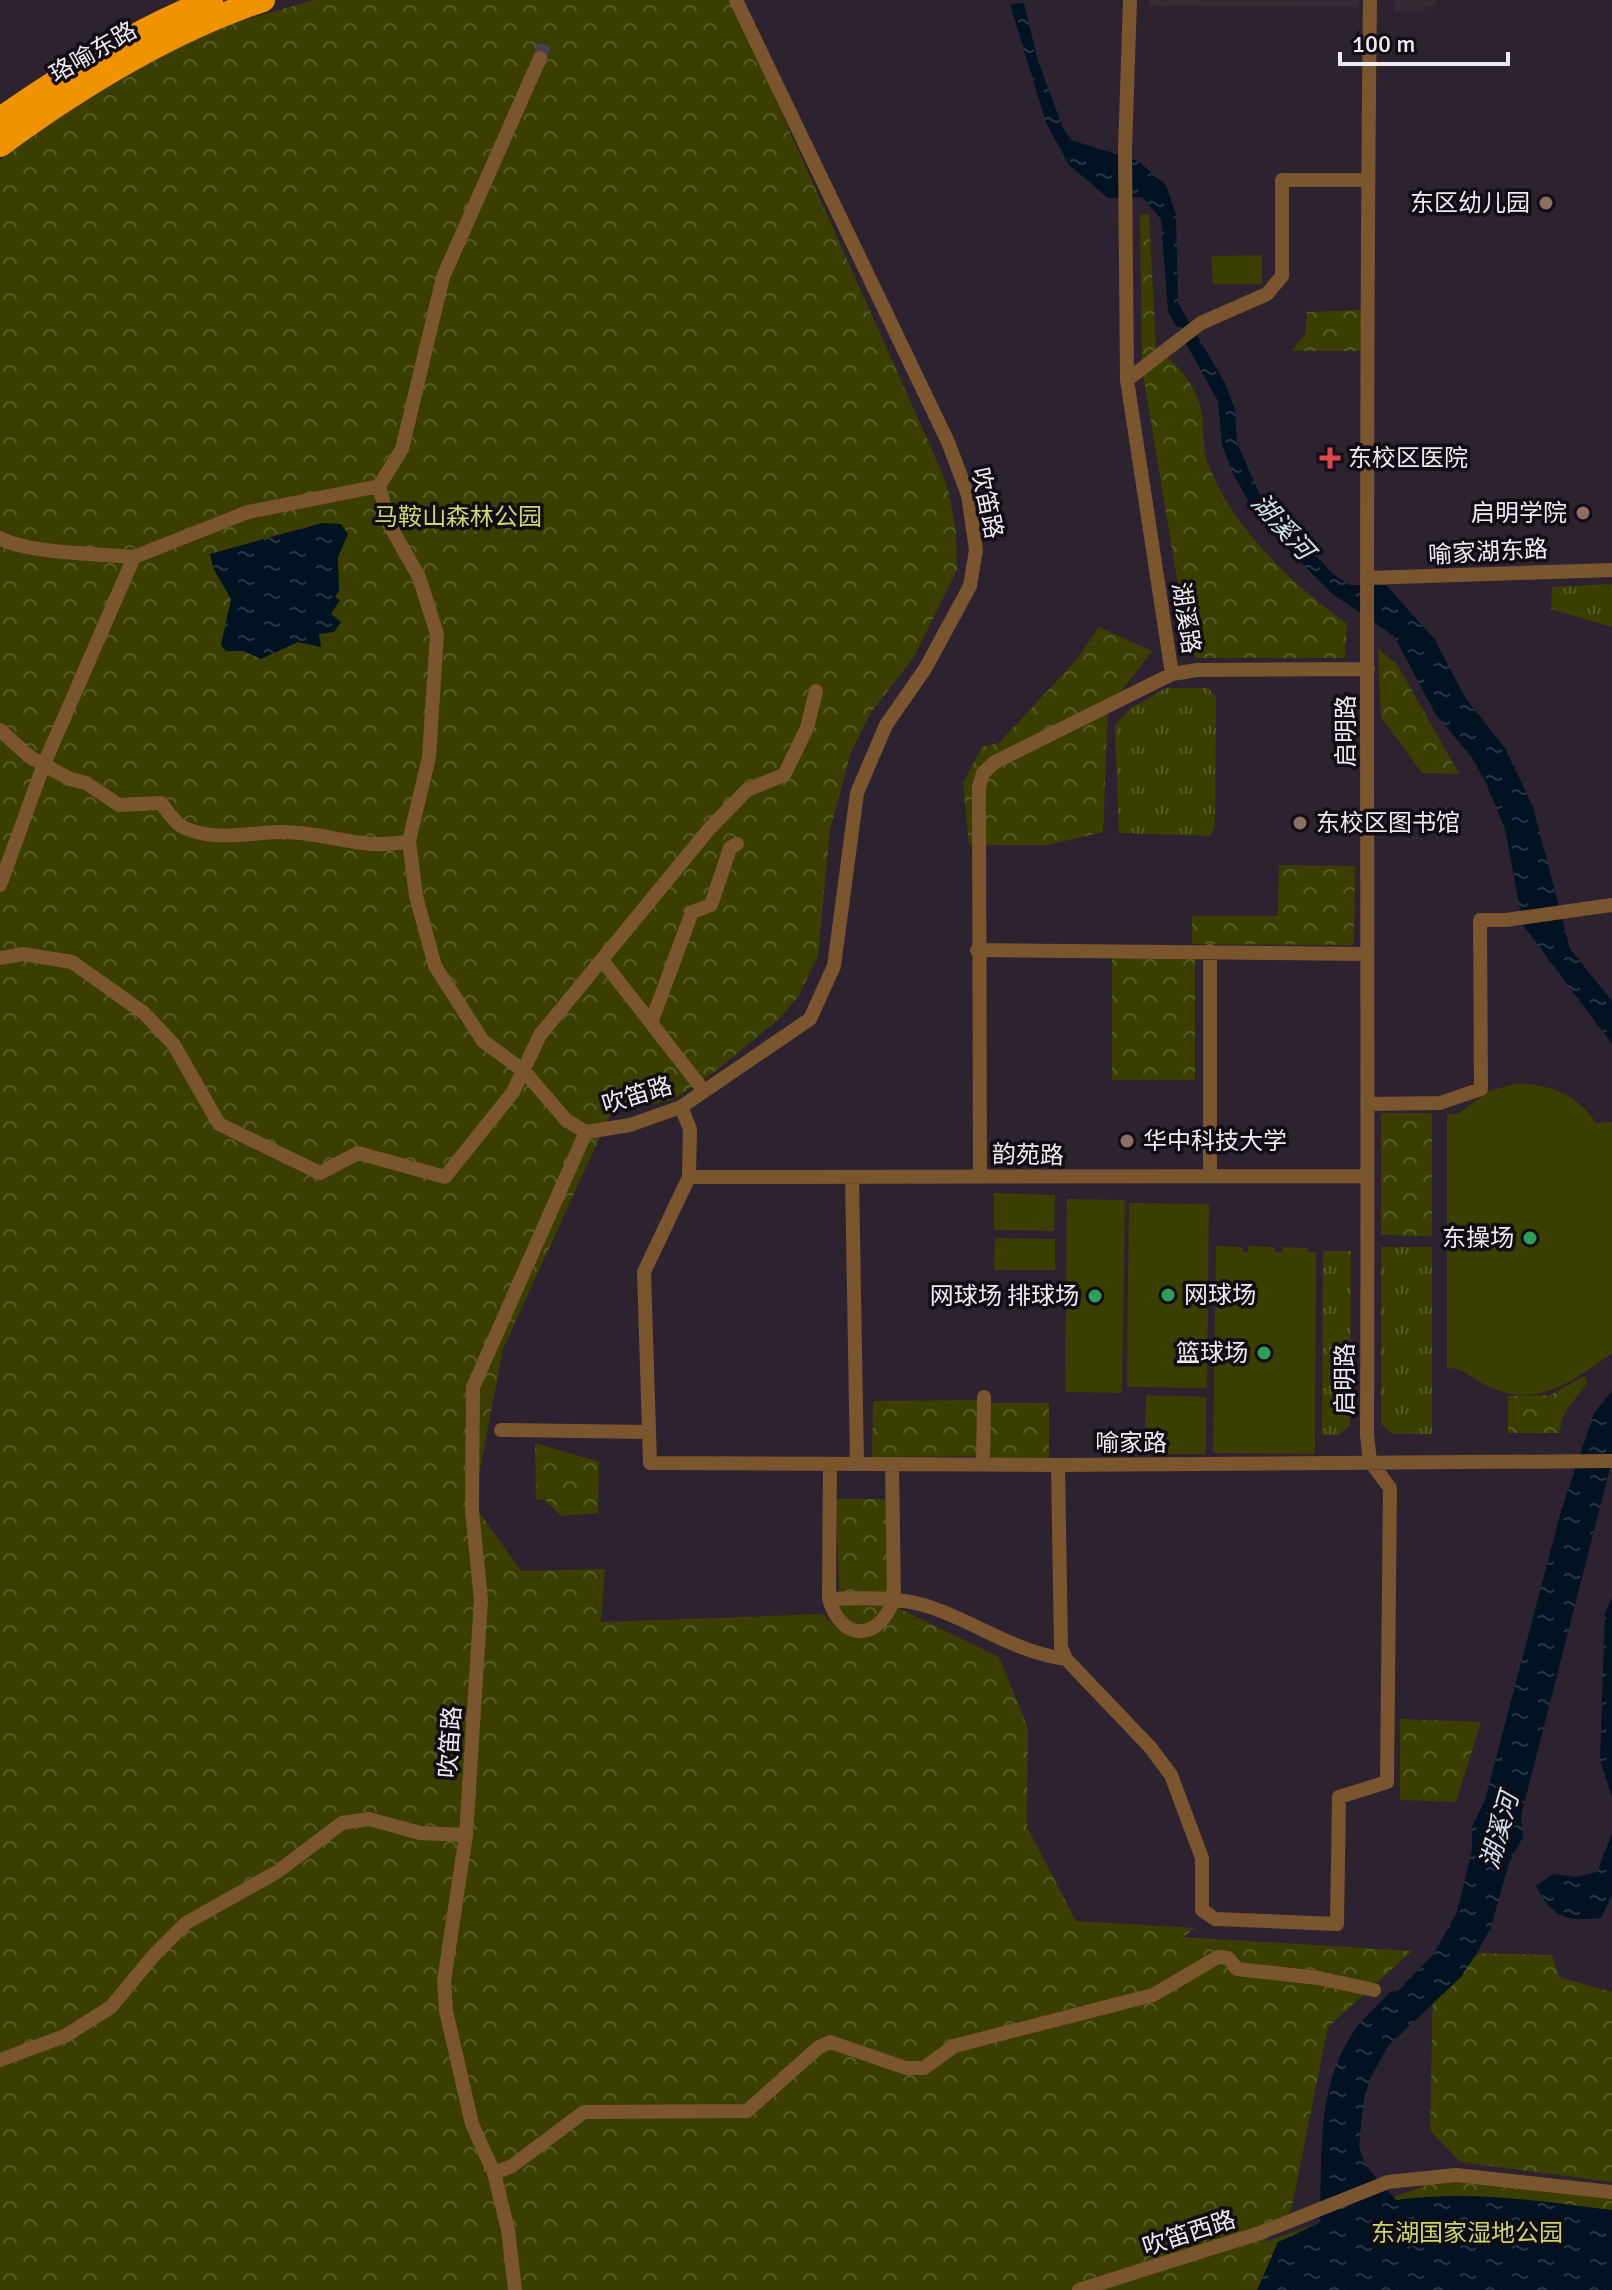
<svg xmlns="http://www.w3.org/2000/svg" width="1612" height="2290" viewBox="0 0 1612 2290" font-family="Signika,'Noto Sans SC',sans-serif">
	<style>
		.commercial { fill: #382833 }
		.grass { fill: url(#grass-tufts) }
		.forest { fill: url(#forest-crowns) }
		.pitch { fill: #3a3f00 }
		.water { fill: url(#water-ripples) }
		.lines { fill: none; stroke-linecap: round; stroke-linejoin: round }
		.street-tunnel { stroke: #49404d; stroke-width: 14; stroke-dasharray: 14 7; stroke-linecap: butt }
		.street { stroke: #7a552e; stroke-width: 14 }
		.highway { stroke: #ef9300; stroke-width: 24 }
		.education-dot { fill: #8d6e63; stroke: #120d14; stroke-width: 3 }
		.health-dot { fill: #e0444e; stroke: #120d14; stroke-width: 3 }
		.leisure-dot { fill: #2e9e5b; stroke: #120d14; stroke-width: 3 }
		.labels { text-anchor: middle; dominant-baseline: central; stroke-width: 7; stroke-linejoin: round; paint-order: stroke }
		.street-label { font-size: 24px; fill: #f0eaf3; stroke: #120d14 }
		.poi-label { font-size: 24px; fill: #f0eaf3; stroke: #120d14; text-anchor: end }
		.park-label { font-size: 24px; fill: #cbd86c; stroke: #120d14 }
		.water-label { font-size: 26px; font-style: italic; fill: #cfe0ee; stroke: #120d14 }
	</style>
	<defs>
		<pattern id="grass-tufts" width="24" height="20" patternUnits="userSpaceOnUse" patternTransform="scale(2)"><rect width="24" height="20" fill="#3a3f00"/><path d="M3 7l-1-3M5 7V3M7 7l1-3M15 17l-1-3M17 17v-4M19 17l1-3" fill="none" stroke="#575b26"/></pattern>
		<pattern id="forest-crowns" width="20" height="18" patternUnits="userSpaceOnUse" patternTransform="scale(2)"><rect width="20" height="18" fill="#3a3f00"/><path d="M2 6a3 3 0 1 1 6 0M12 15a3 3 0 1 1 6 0" fill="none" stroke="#575b26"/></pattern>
		<pattern id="water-ripples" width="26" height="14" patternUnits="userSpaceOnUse" patternTransform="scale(2)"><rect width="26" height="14" fill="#011322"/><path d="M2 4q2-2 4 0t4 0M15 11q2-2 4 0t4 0" fill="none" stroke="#263643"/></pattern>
	</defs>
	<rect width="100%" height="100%" fill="#2c2230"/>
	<path class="commercial" d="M1149,0H1359V7L1149,6Z
		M1394,0H1436L1435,6H1426L1425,12H1394Z"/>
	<path class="grass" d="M1612,584V627L1551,609L1552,587Z
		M1166,688H1208L1216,698L1215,827L1210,836L1119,833L1115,725L1131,708Z
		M1381,1247H1432V1434H1393L1381,1424Z
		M1323,1251H1351L1350,1425L1339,1435H1322Z"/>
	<path class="forest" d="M314,0H731L938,463L948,489L956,533L957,570L914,657L872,711L851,752L830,830L818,956L798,997L778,1020L717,1070L672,1100L611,1113L503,1349L473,1506L480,1520L479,1512L521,1571L605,1569L601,1622L823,1614C836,1631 862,1647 883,1629C889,1625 894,1614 898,1608L999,1657L1028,1728L1027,1827L1076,1921L1195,1928L1183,1937L1412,1951L1328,2027L1291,2211L1272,2227L1265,2242L1456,2175L1612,2192V2290H0V160L68,109L201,32Z
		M1149,214L1156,348C1183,370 1200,388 1203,424C1204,436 1203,450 1207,461C1231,527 1291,583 1347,624L1345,658H1197L1189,652L1142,368L1140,215Z
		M1364,310V351H1292L1305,334L1307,312Z
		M1099,627L1152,651L1108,709L1103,832L1048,845H969L963,783L982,747L999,743L1076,660Z
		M1378,649L1397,664L1459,774L1422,773L1381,717Z
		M1279,865L1355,866L1354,945L1192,944V916H1278Z
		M1112,957H1195V1080H1112Z
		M1381,1113H1432V1236L1381,1235Z
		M1584,1376L1588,1382L1564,1413L1559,1433H1508V1396L1550,1395Z
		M978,1400L977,1456L872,1457L873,1401Z
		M987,1403H1049V1458H987Z
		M535,1443L599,1462L598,1513L561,1516L544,1499L536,1500Z
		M836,1499H887C887,1524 893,1582 887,1602C882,1619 869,1625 853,1626L840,1617Z
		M1400,1719L1481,1722L1456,1802L1400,1800Z
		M1480,1953L1552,1955L1559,1977L1612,1992V2182L1460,2162L1430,2130L1433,1987Z"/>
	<path class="pitch" d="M1262,255V284H1213L1211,256Z
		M1514,1084C1547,1083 1578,1094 1596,1123L1612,1122V1353C1575,1380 1539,1408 1492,1388C1474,1381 1466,1368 1447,1368V1114H1458L1489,1091Z
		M994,1193L1055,1195L1054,1231L994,1230Z
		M1067,1199L1125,1200L1122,1393L1065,1392Z
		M1129,1203L1209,1204L1207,1388L1127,1387Z
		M995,1238L1055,1239V1270H994Z
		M1216,1246L1242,1247V1252H1248V1246L1274,1247L1275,1252H1282V1247L1308,1248V1252H1316L1315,1454L1213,1453Z
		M1146,1395L1206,1397V1454H1145Z"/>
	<path class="water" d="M1024,3L1038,61L1063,128L1071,140L1138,161L1166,185L1176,214L1178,303L1225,383L1235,410L1237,443L1260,495L1333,574L1350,585H1386L1435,640L1466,699L1505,748L1533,807L1570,949L1612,1001V1044L1523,925L1505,829L1486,783L1471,756L1436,715L1394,636L1331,593L1259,519L1233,474L1222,445L1218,401L1168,311L1161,219L1142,197L1108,198L1069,165L1046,123L1010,4Z
		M322,523L341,524L348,534L338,557L339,591L335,597L340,600L331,614L341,622L334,632L319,634L321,647L298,642L261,659L243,651H226L221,645L231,599L213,568L210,554Z
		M1612,1391V1460L1521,1816L1523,1837L1509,1863L1491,1927L1477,1953L1461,1977L1388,2046L1371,2077L1364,2098L1359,2146L1365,2165L1396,2200C1469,2190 1539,2201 1612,2210V2290H1257L1278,2242L1319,2223C1324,2155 1314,2094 1352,2034C1361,2019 1378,2006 1390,1992L1398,1991L1433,1955L1457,1912L1472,1850V1827L1485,1800L1561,1511L1594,1413Z
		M1612,1598V1797L1600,1760L1605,1613Z
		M1612,1833V1895L1601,1918C1567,1921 1553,1919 1536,1886L1553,1874L1576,1877L1597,1872Z"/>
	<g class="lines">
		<path class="street-tunnel" d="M540,58L545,41"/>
		<path class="street" d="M1130,0L1125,151L1127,380L1172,674
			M540,58L443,277L402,449L379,486L389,524L419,577L437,634L429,757L409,841L416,896L435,966L483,1041L525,1072L566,1120L586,1132
			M1127,380L1201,323L1267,294L1282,276V180H1368
			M0,538C26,553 101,554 134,557
			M1367,578L1612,570
			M0,730L30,757L70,779L86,783L119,805L161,803C168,812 176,825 187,829C218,841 248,833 280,832C326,831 362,852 409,841
			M0,885L44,764L134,557L248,512L379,486
			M977,950L1367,954
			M1210,951V1176
			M0,958L23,954L72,962L144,1013L174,1045L219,1124L320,1173L358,1153L445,1177L513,1092L540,1035L710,828L747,790L784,775L807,728L816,691
			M602,960L704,1091
			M651,1023L692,912L711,905L730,848L737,844
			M1367,1104L1440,1103L1481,1089L1480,920H1506L1612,905
			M681,1107L690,1129L689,1177L644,1272L650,1463L1058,1465L1612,1461
			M689,1177L1366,1176
			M852,1177L857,1464
			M980,1177L979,787L983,773L995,762L1172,674L1197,670L1368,669
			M501,1430L648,1432
			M830,1464L829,1599C842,1644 881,1640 894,1598L892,1464
			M983,1464L984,1397
			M1058,1465L1061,1647L1066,1659L1150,1747L1171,1775L1202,1858V1910L1215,1919L1337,1924L1339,1797L1387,1782L1390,1488L1370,1461L1367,1435C1369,956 1364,478 1370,0
			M829,1599C865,1598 898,1596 933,1608C978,1624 1018,1653 1066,1659
			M0,2060L65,2036L111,2007L154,1955L186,1923L277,1872L342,1823L369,1819L420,1833L466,1835
			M494,2173L512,2166L584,2112L747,2111L819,2047L830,2042L906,2068H924L954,2046L1153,1995L1218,1957L1228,1958L1237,1969L1318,1978L1374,1990
			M515,2290L508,2230L494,2173L472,2124L446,2011L444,1981L466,1835L481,1600L472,1510L473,1387L586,1132L630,1125L681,1107L810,1019L834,966L857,793L886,725L925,669L970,586L976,550L968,495L948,442L736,0
			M1079,2290L1260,2233L1388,2182L1456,2175L1612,2192"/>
		<path class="highway" d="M0,119C66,73 136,30 211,0
			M0,145C79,87 170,31 263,0"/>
	</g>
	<g class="education-dot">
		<circle cx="1546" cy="203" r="8"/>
		<circle cx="1583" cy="513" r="8"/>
		<circle cx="1300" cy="823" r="8"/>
		<circle cx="1127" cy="1141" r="8"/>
	</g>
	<path class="health-dot" d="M1326 446h8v8h8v8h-8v8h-8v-8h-8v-8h8z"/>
	<g class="leisure-dot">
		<circle cx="1530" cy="1238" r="8"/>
		<circle cx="1168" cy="1295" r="8"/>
		<circle cx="1095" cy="1296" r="8"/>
		<circle cx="1264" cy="1353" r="8"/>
	</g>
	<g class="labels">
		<g class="street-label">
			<text transform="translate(93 52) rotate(-30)">珞喻东路</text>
			<text transform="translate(987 503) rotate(78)">吹笛路</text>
			<text transform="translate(1488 552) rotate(-3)">喻家湖东路</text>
			<text transform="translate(1186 618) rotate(81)">湖溪路</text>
			<text transform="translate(1346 731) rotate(-90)">启明路</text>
			<text transform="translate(637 1095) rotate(-17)">吹笛路</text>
			<text transform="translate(1028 1155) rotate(1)">韵苑路</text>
			<text transform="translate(1345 1379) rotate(-90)">启明路</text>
			<text x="1131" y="1443">喻家路</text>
			<text transform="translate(450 1742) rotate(-86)">吹笛路</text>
			<text transform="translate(1189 2233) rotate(-18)">吹笛西路</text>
		</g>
		<g class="poi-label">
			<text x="1530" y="203">东区幼儿园</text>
			<text x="1348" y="458" text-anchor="start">东校区医院</text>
			<text x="1567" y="513">启明学院</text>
			<text x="1316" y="823" text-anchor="start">东校区图书馆</text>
			<text x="1143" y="1141" text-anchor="start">华中科技大学</text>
			<text x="1514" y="1238">东操场</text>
			<text x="1184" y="1295" text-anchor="start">网球场</text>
			<text x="1079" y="1296">网球场 排球场</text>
			<text x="1248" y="1353">篮球场</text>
		</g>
		<g class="park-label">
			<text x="458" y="517">马鞍山森林公园</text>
			<text x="1467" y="2233">东湖国家湿地公园</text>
		</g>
		<g class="water-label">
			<text transform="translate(1282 527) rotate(48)">湖溪河</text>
			<text transform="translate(1500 1831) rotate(-74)">湖溪河</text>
		</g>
	</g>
	<path d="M1340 52v12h168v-12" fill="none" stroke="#f0eaf3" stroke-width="4"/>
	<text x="1352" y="52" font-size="24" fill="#f0eaf3" stroke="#120d14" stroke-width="6" paint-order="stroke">100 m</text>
</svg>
